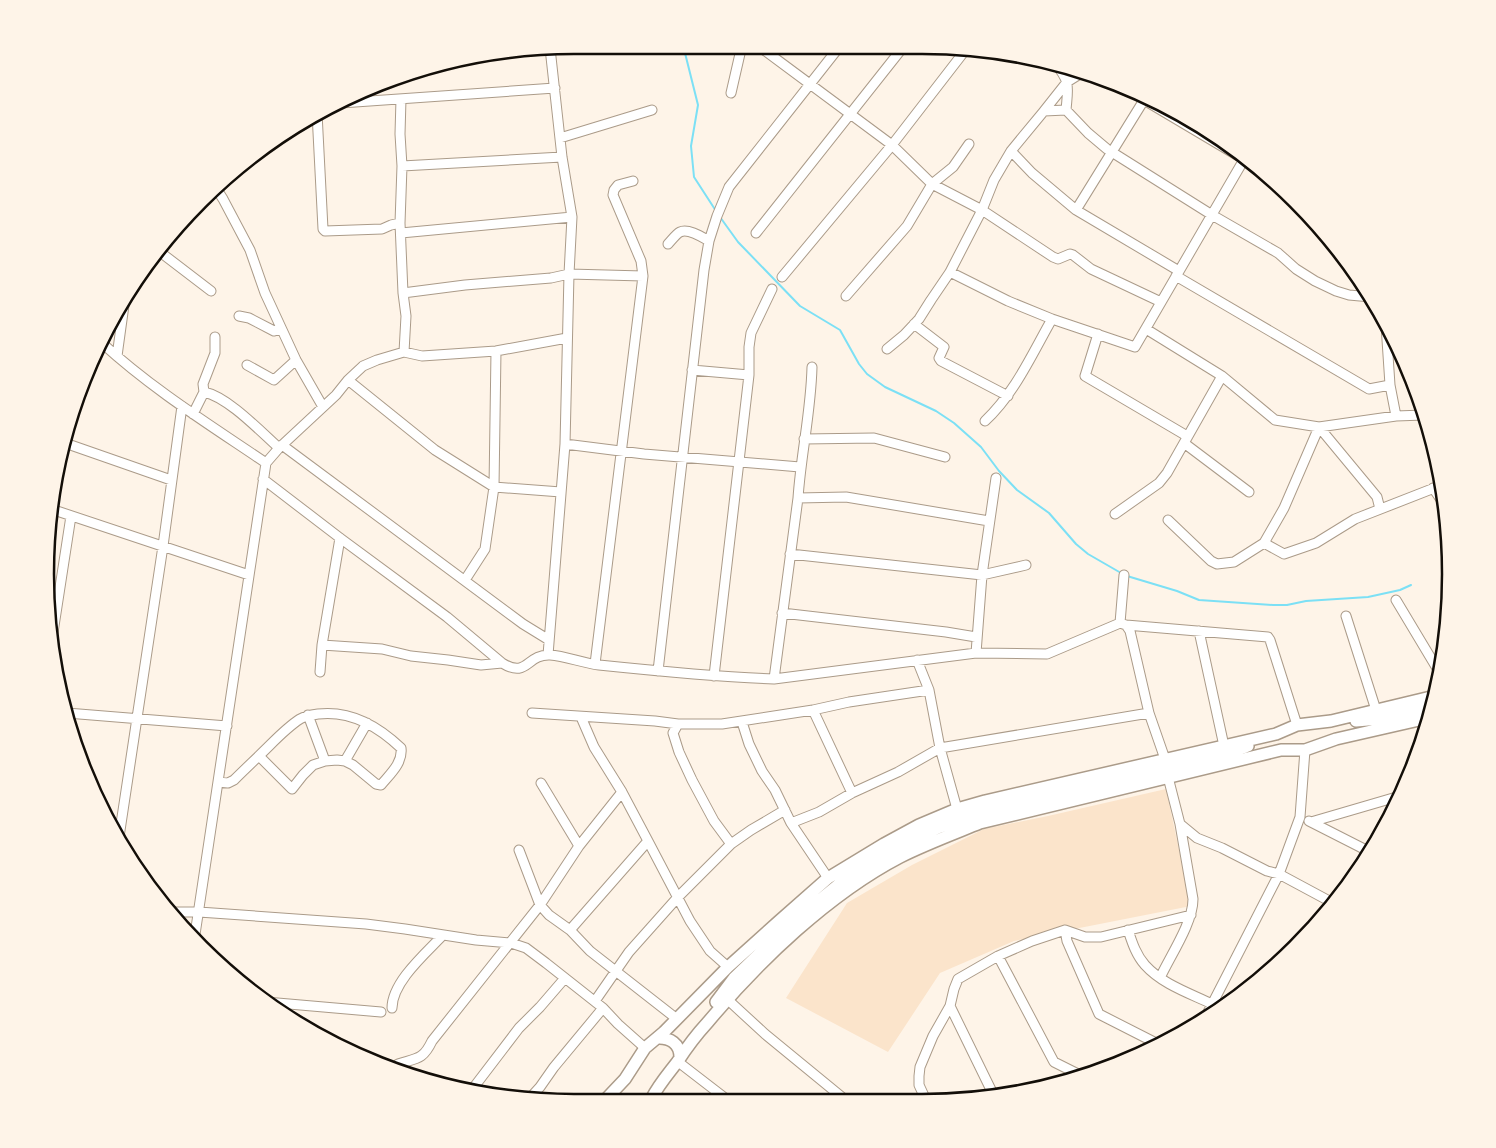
<svg xmlns="http://www.w3.org/2000/svg" width="1496" height="1148" viewBox="0 0 1496 1148" font-family="Inter,sans-serif">
	<style>
		.built { fill: #fbe4cb }
		.lines { fill: none; stroke-linecap: round; stroke-linejoin: round }
		.stream { stroke: #7ce0f5; stroke-width: 2 }
		.minor-casing { stroke: #ab9b89; stroke-width: 11 }
		.major-casing { stroke: #ab9b89; stroke-width: 14 }
		.minor { stroke: #fff; stroke-width: 9 }
		.major { stroke: #fff; stroke-width: 11 }
		.rim { fill: none; stroke: #130e08; stroke-width: 2.5 }
	</style>
	<rect width="100%" height="100%" fill="#fef4e8"/>
	<path class="built" d="M1166,789L1191,906L1014,941L940,973L888,1052L786,998L847,903L912,865L984,829L1048,816Z"/>
	<g class="lines">
		<path class="stream" d="M683,45L698,105L691,146L694,177L716,211
			M720,217L738,242L800,306L840,330L859,364L867,374L885,387L936,411L954,423L981,447L999,471L1017,490L1049,513L1076,544L1088,554L1121,573
			M1127,576L1177,591L1199,600L1273,605H1287L1306,601L1368,597L1400,590L1411,585"/>
		<g class="minor-casing">
			<path id="minor" d="M764,50L892,145L932,184L982,210L1053,257L1058,259L1070,254L1073,255L1091,269L1161,302
				M1054,62C1071,82 1068,86 1066,110
				M731,93L742,45
				M1139,93L1144,100L1262,170
				M401,99L400,134L402,166L400,223L403,293L406,316L404,352
				M341,103L555,88
				M1066,110L1088,133L1107,149L1212,215L1278,253L1296,269L1315,281L1336,291L1349,295L1371,297
				M1044,111L1067,82L1083,72
				M317,113L323,229L325,231L382,229L391,225L400,223
				M560,138L652,110
				M1011,151L1032,173L1076,210L1179,271
				M402,166L562,157
				M216,188L223,199L250,250L265,293L296,360L323,407
				M1076,210L1144,100
				M401,233L572,217
				M756,233L904,46
				M668,244C671,241 676,234 680,232C688,228 702,237 709,241
				M160,252L211,291
				M950,272L1008,301L1052,319L1135,347L1246,156
				M1176,276L1369,389L1390,385
				M782,277L892,145L967,48
				M403,293L465,285L551,278L569,274L643,276
				M846,296L907,226L932,184L953,167L969,144
				M239,316L249,318L274,331L280,329
				M914,324L944,347L939,358L941,361L1008,396
				M1386,325L1390,385L1396,416
				M1146,329L1222,376L1275,420L1319,427L1396,416L1424,415
				M1098,334L1085,376L1187,436
				M102,343C152,389 210,425 266,463
				M887,349L904,335L919,319L931,300L950,272L982,210L994,180L1011,151L1044,111L1066,110
				M117,356L125,298
				M247,365L274,380L296,360
				M692,370L749,375
				M348,380L435,450L494,487L561,492
				M204,392C228,397 260,431 279,448
				M193,414L204,392L203,384L215,353V337
				M985,421C1015,393 1032,354 1052,319
				M804,439L874,438L945,457
				M62,442L171,480
				M1184,443L1249,492
				M565,444L644,454L800,467
				M282,445L523,624L549,640
				M263,479L340,538L447,617L502,663C528,679 526,654 550,655C566,656 582,663 599,665C657,671 715,677 774,679L976,653L1047,654L1120,623L1126,625L1130,631L1149,713L1165,759
				M1433,488L1444,504
				M798,498L846,497L989,521
				M51,509L249,575
				M1115,514L1159,483L1167,473L1222,376
				M1168,520L1211,561L1217,564L1234,562L1264,543L1284,508L1319,427L1377,497L1380,509
				M1264,543L1284,554L1316,543L1355,519L1442,485
				M790,554L982,575L1026,565
				M465,580L485,549L494,487L496,351
				M1396,600L1441,675
				M782,613L946,632L976,637
				M1346,616L1376,710
				M1120,623L1124,575
				M1126,625L1268,637L1270,640L1297,725
				M1199,631L1224,746
				M52,639L71,516
				M322,645L382,649L411,656L448,660L481,665L502,663
				M976,653L982,575L996,478
				M548,655L565,444L569,274L572,217L562,157L550,48
				M917,660L929,690L940,748L957,809
				M595,664L643,276L641,261L613,195L614,190L618,185L633,181
				M658,671L704,270L709,241L717,216L729,187L840,46
				M320,672L322,645L340,538
				M714,676L749,375V347L751,333L772,289
				M774,679L798,498C801,454 811,411 812,367
				M813,710L852,793
				M67,713L227,726
				M532,713L655,721L678,724H722L813,710L849,702L929,690
				M308,715L325,761
				M581,717L594,747L622,792L648,841L690,921L710,951L728,967
				M742,722L749,744L762,771L775,790L791,823L828,878
				M678,724L673,733L679,752L692,780L714,821L731,844
				M345,761L367,723
				M218,782L228,783L234,780C246,768 258,757 270,745C279,736 289,726 300,719C305,716 311,715 318,714C351,710 378,726 401,748C403,763 390,774 381,785L376,784L353,765L345,761L337,760L325,761L313,765L303,775L292,789L259,756
				M541,783L579,846
				M1309,821L1370,852
				M1311,822L1400,796
				M791,823L819,812L852,793L898,772L940,748L1149,713
				M1180,824L1197,838L1222,848L1267,871L1279,874L1333,903
				M119,837L163,546L182,406
				M519,850L540,905L549,915L570,930L590,951L677,1019
				M170,912H199L366,924L405,929L476,940L511,943L526,948L546,963L603,1008L618,1024L645,1048
				M570,930L648,841
				M1065,930L1067,941L1099,1014L1156,1043
				M1128,930C1132,942 1136,955 1145,965C1162,984 1189,993 1212,1004
				M194,941L266,463L279,448L336,395L348,380L363,366L377,360L404,352L422,356L496,351L567,338
				M998,956L1054,1062L1084,1077
				M1160,978C1170,956 1193,923 1193,899L1180,824L1168,777
				M727,999L765,1034L843,1098
				M595,1001L629,952L678,897L731,844L751,830L785,810
				M266,1002L381,1012
				M950,1006L995,1098
				M392,1008C392,982 426,953 443,935
				M1204,1020L1279,874L1300,817L1305,750
				M677,1061L725,1098
				M398,1064C417,1058 423,1060 432,1041L540,905L579,846L622,792
				M469,1090L474,1087L519,1028L540,1007L565,978
				M530,1098L540,1087L554,1067L603,1008
				M925,1098L919,1085V1076L920,1067L933,1036L950,1006L954,989L958,979L998,956L1032,941L1065,930L1085,937H1101L1191,915"/>
		</g>
		<g class="major-casing">
			<path id="major" d="M1356,721L1379,719L1432,706
				M716,1002L734,978L789,925L838,885L902,844L940,827L977,813L1228,754L1248,746
				M657,1038C670,1037 680,1044 680,1057
				M607,1098L625,1079L645,1048L664,1032L728,967L778,922L828,878L884,844L919,825L957,809L985,801L1276,734L1297,725L1331,721L1435,696
				M652,1098C659,1084 669,1073 678,1061C687,1047 697,1034 708,1022C759,961 829,894 900,857C926,844 953,834 980,823L1281,750H1305L1336,739L1428,718"/>
		</g>
		<use href="#minor" class="minor"/>
		<use href="#major" class="major"/>
	</g>
	<path d="M0 0H1496V1148H0ZM574 54H922A520 520 0 0 1 1442 574V574A520 520 0 0 1 922 1094H574A520 520 0 0 1 54 574V574A520 520 0 0 1 574 54Z" fill="#fef4e8" fill-rule="evenodd"/>
	<path class="rim" d="M574 54H922A520 520 0 0 1 1442 574V574A520 520 0 0 1 922 1094H574A520 520 0 0 1 54 574V574A520 520 0 0 1 574 54Z"/>
</svg>
